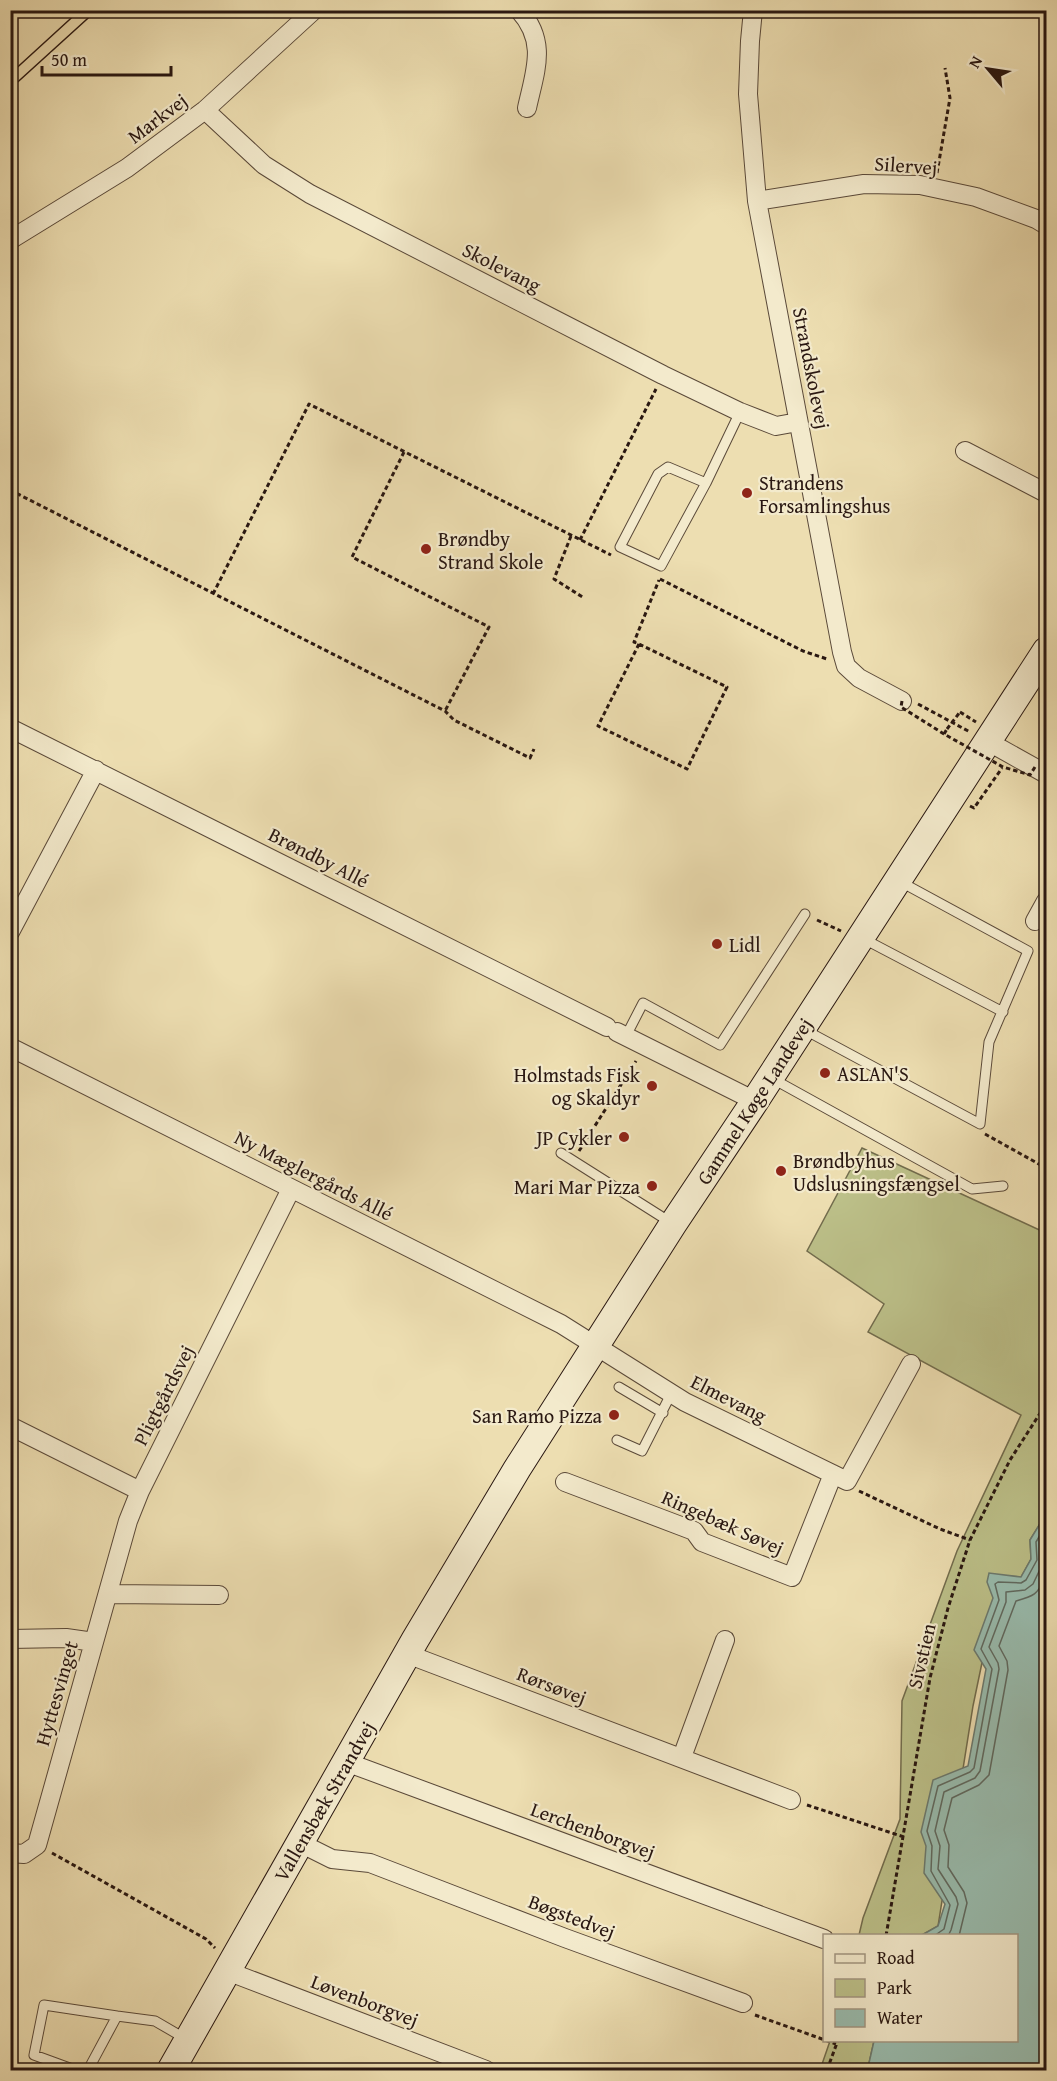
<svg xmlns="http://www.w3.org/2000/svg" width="1057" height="2081" viewBox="0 0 1057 2081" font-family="'Gentium Book Plus',serif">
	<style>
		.green { fill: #bcc089; stroke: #726c4d; stroke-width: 1.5 }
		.water { fill: #99bcae; stroke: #6c7a6f; stroke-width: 1.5 }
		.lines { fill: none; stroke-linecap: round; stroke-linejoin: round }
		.shore { stroke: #616a60; stroke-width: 1.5 }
		.service-casing { stroke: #5a4939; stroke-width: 11 }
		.minor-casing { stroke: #5a4939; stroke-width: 20 }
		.secondary-casing { stroke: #291711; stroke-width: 29 }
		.path { stroke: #291711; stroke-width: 3; stroke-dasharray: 4.5 3; stroke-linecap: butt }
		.service { stroke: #f3eacc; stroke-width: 9 }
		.minor { stroke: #f3eacc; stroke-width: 18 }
		.secondary { stroke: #f3eacc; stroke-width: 27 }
		.tram { stroke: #291711; stroke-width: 1.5 }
		.path-bridge { stroke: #291711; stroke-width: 3; stroke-dasharray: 4.5 3; stroke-linecap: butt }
		.poi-dot { fill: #8f2418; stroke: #f3eacc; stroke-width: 2 }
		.labels { text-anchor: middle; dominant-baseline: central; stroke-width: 4.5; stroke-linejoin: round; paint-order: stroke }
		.street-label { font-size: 20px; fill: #291711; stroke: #f3eacc }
		.poi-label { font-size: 20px; fill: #291711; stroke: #f3eacc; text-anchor: start }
	</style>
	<rect width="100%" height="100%" fill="#eddeb1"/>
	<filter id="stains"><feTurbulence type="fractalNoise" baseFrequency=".00333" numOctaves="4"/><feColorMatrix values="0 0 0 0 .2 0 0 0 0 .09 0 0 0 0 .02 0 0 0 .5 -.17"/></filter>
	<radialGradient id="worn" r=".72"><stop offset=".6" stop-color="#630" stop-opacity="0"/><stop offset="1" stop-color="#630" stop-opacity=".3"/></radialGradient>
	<path class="green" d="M862,1148L1046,1233V1514L1030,1540L1031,1559L1021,1577L1000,1576L973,1706L938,1926L922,1935H859L863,1918L900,1819L902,1701L957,1551L1021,1415L868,1332L884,1304L807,1251Z
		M830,2041H874L869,2063L875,2070H820Z"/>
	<path class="water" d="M1046,1514V2070H875L869,2063L874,2041L1016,2040V1936L922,1935L938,1926L945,1904L924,1873L926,1846L921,1832L933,1780L968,1766L986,1669L974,1650L993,1598L987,1582L989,1573L1021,1577L1031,1559L1030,1540Z"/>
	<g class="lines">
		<path class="shore" d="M934,1936L944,1929L950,1905L931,1871L932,1846L927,1831L938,1786L970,1772L974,1768L992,1669L981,1649L999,1600L995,1584L998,1582L1021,1583L1026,1580L1037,1560L1036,1542L1046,1525
			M948,1936L951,1930L958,1904L956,1897L938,1869L940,1846L935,1831L944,1792L975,1778L980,1771L999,1669L998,1663L989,1647L1006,1602V1592L1025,1590L1033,1584L1043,1563L1044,1544L1046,1539
			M959,1936L967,1903L964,1892L948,1867L949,1845L944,1830L952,1798L979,1785L989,1775L1008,1670L1007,1661L999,1646L1016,1601C1034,1596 1037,1595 1046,1577"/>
		<g class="service-casing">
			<path id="service" d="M706,483L668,467L658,474L620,547L661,566L706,483L740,412
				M862,938L1003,1012
				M805,1030L980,1124L989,1042L1028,951L899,881
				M626,1036L643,1003L720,1045L805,914
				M773,1079L972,1189L1003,1186
				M561,1153L670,1222
				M619,1387L663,1413
				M617,1440L642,1451L671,1394
				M75,2070L34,2055L44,2005L117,2016
				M88,2070L117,2016L155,2021L186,2039"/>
		</g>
		<g class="minor-casing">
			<path id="minor" d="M519,10C548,42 535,71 527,108
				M753,10L750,41L748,94L757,201L842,652L846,666L859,678L902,701
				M205,110L264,165L310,194L663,375L740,412L776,426L798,422
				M757,201L864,184L920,185L976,197L1036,219L1046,225
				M10,240L127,168L205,110L314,10
				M965,451L1046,493
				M10,728L607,1027
				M987,741L1046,774
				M1035,921L1046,901
				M10,932L96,770
				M617,1032L755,1101
				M10,1047L561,1324L685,1402L847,1481L911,1364
				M10,1426L140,1491
				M565,1482L694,1531L702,1542L792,1577L833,1474
				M108,1594L219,1595
				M10,1639L66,1638L94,1642
				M407,1654L791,1800
				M682,1757L725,1640
				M346,1762L824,1939
				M300,1843L332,1859L370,1863L565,1938L743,2003
				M10,1853L24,1854L37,1845L128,1521L140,1491L291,1189
				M227,1971L486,2070"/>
		</g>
		<g class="secondary-casing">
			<path id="secondary" d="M171,2070L415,1640L517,1469L673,1224L755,1101L1046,651"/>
		</g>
		<path class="path" d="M10,29L14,31
			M937,173L950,98L945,68
			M404,452L352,557L489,627L445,711
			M10,490L445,711L454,720L530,758L534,749
			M571,536L554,579L584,598
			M580,540L656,389
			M660,579L803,651L827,659
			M213,594L309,404L611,555
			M639,644L598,726L687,769L727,687L639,644L634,642L659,580
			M918,704L970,732
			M960,712L976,722
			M944,734L947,729
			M970,806L974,808L1002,768
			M817,920L841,931
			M985,1134L1046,1168
			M579,1151L636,1061
			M859,1491L940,1529L970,1540
			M807,1805L904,1837
			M52,1853L206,1939L215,1948
			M886,1936L930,1678L948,1608L970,1540L1010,1460L1046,1404
			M755,2015L836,2044
			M827,2070L838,2040"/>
		<use href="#service" class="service"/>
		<use href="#minor" class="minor"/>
		<use href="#secondary" class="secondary"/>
		<path class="tram" d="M10,74L80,10
			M10,89L97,10"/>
		<path class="path-bridge" d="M902,701L901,707L944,734L1003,767L1030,775L1035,767
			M947,729L960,712"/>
	</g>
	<g class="poi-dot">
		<circle cx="747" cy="493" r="6"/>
		<circle cx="426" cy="549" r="6"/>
		<circle cx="717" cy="944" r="6"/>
		<circle cx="825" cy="1073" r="6"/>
		<circle cx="652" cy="1086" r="6"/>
		<circle cx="624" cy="1137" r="6"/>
		<circle cx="781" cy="1171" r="6"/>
		<circle cx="652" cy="1186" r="6"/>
		<circle cx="614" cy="1415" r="6"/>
	</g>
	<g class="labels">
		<g class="street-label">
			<text transform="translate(157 118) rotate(-37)">Markvej</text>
			<text transform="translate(906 165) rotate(4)">Silervej</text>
			<text transform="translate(502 267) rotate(27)">Skolevang</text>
			<text transform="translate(812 368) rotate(79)">Strandskolevej</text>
			<text transform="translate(319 857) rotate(27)">Brøndby Allé</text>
			<text transform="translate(754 1101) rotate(-57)">Gammel Køge Landevej</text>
			<text transform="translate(314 1175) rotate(27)">Ny Mæglergårds Allé</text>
			<text transform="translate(163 1395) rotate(-63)">Pligtgårdsvej</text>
			<text transform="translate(729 1398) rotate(27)">Elmevang</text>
			<text transform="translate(723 1522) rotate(24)">Ringebæk Søvej</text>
			<text transform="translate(921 1656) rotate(-77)">Sivstien</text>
			<text transform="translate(552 1685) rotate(21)">Rørsøvej</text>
			<text transform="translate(56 1693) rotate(-74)">Hyttesvinget</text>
			<text transform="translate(324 1801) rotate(-60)">Vallensbæk Strandvej</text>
			<text transform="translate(593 1830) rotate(20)">Lerchenborgvej</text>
			<text transform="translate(572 1916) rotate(21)">Bøgstedvej</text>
			<text transform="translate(365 2000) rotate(21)">Løvenborgvej</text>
		</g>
		<g class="poi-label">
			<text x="759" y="482">Strandens<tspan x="759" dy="23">Forsamlingshus</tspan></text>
			<text x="438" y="538">Brøndby<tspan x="438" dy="23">Strand Skole</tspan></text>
			<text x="729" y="944">Lidl</text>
			<text x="837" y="1073">ASLAN'S</text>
			<text x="640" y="1074" text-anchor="end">Holmstads Fisk<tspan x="640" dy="23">og Skaldyr</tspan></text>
			<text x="612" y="1137" text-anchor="end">JP Cykler</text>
			<text x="793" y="1160">Brøndbyhus<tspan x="793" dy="23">Udslusningsfængsel</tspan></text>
			<text x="640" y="1186" text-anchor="end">Mari Mar Pizza</text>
			<text x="602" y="1415" text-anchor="end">San Ramo Pizza</text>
		</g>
	</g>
	<rect width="1057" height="2081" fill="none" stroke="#eddeb1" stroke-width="36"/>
	<rect x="12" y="12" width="1033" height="2057" fill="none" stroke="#291711" stroke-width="3"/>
	<rect x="18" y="18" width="1021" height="2045" fill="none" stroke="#291711" stroke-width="1.5"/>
	<rect x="823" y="1934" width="195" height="108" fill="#f3eacc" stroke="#a29681" stroke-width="1.5"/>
	<rect x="835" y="1954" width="30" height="9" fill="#f3eacc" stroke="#a29681" stroke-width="1.5"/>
	<text x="877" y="1964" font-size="18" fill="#291711">Road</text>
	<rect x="835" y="1979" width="30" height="18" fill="#bcc089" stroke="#a29681" stroke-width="1.5"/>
	<text x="877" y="1994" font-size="18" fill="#291711">Park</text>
	<rect x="835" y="2009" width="30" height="18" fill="#99bcae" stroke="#a29681" stroke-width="1.5"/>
	<text x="877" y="2024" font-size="18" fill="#291711">Water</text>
	<g transform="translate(988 69) rotate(299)" stroke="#f3eacc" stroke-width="4.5" paint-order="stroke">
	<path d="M0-4.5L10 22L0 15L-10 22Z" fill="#291711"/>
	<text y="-9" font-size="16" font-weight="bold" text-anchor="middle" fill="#291711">N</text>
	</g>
	<path d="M42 66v9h129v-9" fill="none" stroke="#291711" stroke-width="3"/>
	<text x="51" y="66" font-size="18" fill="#291711" stroke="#f3eacc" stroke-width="4.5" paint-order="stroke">50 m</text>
	<rect width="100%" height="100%" filter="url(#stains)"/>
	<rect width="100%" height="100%" fill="url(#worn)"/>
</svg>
